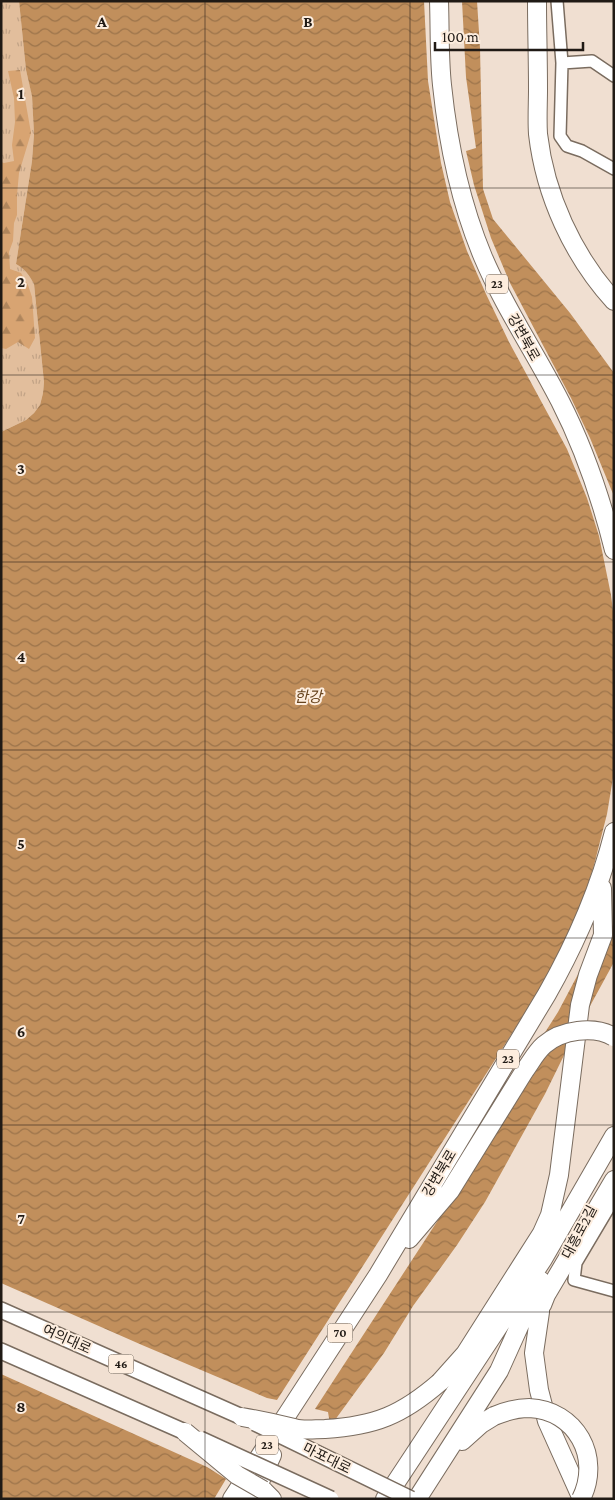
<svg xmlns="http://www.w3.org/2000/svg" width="615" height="1500" viewBox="0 0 615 1500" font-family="'Crimson Pro','Noto Sans KR',serif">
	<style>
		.grass { fill: url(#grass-tufts) }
		.forest { fill: url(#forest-firs) }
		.water { fill: url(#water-waves) }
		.pier { fill: #f0dfd1 }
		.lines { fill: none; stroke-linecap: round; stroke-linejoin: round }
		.minor-casing { stroke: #7a6c5f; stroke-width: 14 }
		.major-casing { stroke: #7a6c5f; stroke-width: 18 }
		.highway-casing { stroke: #7a6c5f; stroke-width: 20 }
		.minor { stroke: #fff; stroke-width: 11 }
		.major { stroke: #fff; stroke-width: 15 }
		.highway { stroke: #fff; stroke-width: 18 }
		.major-bridge-casing { stroke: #7a6c5f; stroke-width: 18; stroke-linecap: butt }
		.highway-bridge-casing { stroke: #7a6c5f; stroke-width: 20; stroke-linecap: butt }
		.major-bridge { stroke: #fff; stroke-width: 15 }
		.highway-bridge { stroke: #fff; stroke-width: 18 }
		.grid { fill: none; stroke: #201a15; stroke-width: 1; stroke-opacity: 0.55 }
		.labels { text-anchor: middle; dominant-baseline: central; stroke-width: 4; stroke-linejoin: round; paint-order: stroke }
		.shield { fill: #fdedde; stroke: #625951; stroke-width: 1 }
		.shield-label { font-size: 12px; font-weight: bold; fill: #201a15 }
		.street-label { font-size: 14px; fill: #201a15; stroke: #fdedde }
		.water-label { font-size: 15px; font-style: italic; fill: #68441e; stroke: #fdedde }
		.grid-label { font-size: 16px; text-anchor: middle; font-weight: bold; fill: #201a15; stroke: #fdedde; stroke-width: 4; stroke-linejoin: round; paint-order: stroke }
	</style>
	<defs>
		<pattern id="grass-tufts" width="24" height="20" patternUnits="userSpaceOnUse" patternTransform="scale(1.25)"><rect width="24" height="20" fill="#e2be9c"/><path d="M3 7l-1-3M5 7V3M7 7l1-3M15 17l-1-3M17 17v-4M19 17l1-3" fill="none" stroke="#c2a386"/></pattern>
		<pattern id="forest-firs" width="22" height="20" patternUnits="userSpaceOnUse" patternTransform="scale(1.25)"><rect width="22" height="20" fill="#d8a472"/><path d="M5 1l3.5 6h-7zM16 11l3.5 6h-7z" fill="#af855c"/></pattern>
		<pattern id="water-waves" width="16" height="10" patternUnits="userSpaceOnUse" patternTransform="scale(1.25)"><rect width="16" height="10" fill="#c18f5c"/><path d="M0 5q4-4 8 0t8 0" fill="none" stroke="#9c744b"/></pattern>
	</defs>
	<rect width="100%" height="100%" fill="#f0dfd1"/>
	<path class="grass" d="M1,1H19L26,70L32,95L34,134L32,161L16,264C25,269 29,275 34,284L44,382L43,393L40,405L34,413L26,420L1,432Z"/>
	<path class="forest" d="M20,70L31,133L19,173L17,195V215L14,223L13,241L9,252L10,269L21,273L28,285L32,297L35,338L29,349L18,342L6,349L1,348V162L4,163L14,161L12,145L15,122L14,98L8,71Z"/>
	<path class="water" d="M19,1H477L480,48L483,189L493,219L570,313L614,373V962L571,1041L545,1094L485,1202L457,1245L413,1306L384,1353L321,1439L288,1476L276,1499H1V432L26,420L34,413L40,405L43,393L44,382L34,284C29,275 25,269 16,264L32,161L34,134L32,96L26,70Z"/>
	<path class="pier" d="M424,1H462L466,77L476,148L466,151L474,185L491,238L510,283L571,398L590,438L611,489L614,496V619L611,595L599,536L587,498L567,449L509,342L486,294L467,251L450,202L441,163L428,81Z
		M614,772V922L608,937L585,961L558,1012L446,1188L455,1194L315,1409L328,1412L331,1430L290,1477L279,1498L245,1493L241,1499H214L226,1479L207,1467L1,1374V1283L142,1345L267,1398L277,1400L541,988L577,917L593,869L607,814Z"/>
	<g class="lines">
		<g class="minor-casing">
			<path id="minor" d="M557,1L562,63L560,136L567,146L582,151L614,169
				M562,63L592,61L614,76
				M614,1199L576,1263L574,1280L614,1291"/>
		</g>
		<g class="major-casing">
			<path id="major" d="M1,1310L242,1417
				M1,1351L185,1432"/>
		</g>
		<g class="highway-casing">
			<path id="highway" d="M439,1C440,29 439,57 442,85C448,143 460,202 483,257C504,307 535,352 560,401C584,448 601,498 614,550
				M537,1C537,30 538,59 538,89C538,104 537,119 538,134C545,195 573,256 614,301
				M409,1239L450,1191L525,1070
				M540,1286V1312L534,1353L539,1390L547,1421L582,1499
				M542,1305L546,1295L614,1180
				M440,1382L465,1354L542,1233L550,1215L559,1175L580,1005L588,975L603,935L602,888
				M462,1441L481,1424L494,1416
				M263,1490L262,1489L272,1499
				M232,1499L378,1275L547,994C577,941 599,891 614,832
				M252,1499L272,1455
				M385,1499L543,1259L614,1136
				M417,1499L499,1371L540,1280"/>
		</g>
		<use href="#minor" class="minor"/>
		<use href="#major" class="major"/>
		<use href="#highway" class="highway"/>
		<g class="major-bridge-casing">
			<path id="major-bridge" d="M255,1423L411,1499
				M200,1439L331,1499"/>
		</g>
		<g class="highway-bridge-casing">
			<path id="highway-bridge" d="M525,1070C531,1062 536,1052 544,1045C561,1030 594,1025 614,1037
				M494,1416C506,1411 516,1408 529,1408C576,1410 602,1457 581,1499
				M242,1417C259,1420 278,1424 294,1428C303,1431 315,1429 325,1429C375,1426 402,1415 440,1382
				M185,1432L237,1475L263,1490"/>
		</g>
		<use href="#major-bridge" class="major-bridge"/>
		<use href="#highway-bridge" class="highway-bridge"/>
	</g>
	<path class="grid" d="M205,1V1499M410,1V1499M1,188H614M1,375H614M1,562H614M1,750H614M1,938H614M1,1125H614M1,1312H614"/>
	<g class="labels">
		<g class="shield">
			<rect x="486" y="274.5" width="22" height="19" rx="4"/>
			<rect x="497" y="1049.5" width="22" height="19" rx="4"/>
			<rect x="327.5" y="1323.5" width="25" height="19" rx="4"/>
			<rect x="108.5" y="1354.5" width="25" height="19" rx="4"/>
			<rect x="256" y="1435.5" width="22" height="19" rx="4"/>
		</g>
		<g class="shield-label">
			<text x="497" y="284">23</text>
			<text x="508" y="1059">23</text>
			<text x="340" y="1333">70</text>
			<text x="121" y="1364">46</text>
			<text x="267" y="1445">23</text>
		</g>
		<g class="street-label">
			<text transform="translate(524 337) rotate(61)">강변북로</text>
			<text transform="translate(439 1173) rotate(-59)">강변북로</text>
			<text transform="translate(579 1232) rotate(-62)">대흥로2길</text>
			<text transform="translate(67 1339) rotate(24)">여의대로</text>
			<text transform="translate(327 1458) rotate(26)">마포대로</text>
		</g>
		<g class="water-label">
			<text x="308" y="697">한강</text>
		</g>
	</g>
	<g class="grid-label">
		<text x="102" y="27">A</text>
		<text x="308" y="27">B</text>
		<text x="21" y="99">1</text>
		<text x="21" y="287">2</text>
		<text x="21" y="474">3</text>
		<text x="21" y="662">4</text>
		<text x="21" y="849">5</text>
		<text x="21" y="1037">6</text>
		<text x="21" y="1224">7</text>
		<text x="21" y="1412">8</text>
	</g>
	<rect width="615" height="1500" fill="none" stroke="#201a15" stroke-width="5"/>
	<path d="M435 42v8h148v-8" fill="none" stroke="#201a15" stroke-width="2.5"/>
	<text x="442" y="42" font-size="15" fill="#201a15" stroke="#fdedde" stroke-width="4" paint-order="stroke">100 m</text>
</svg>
